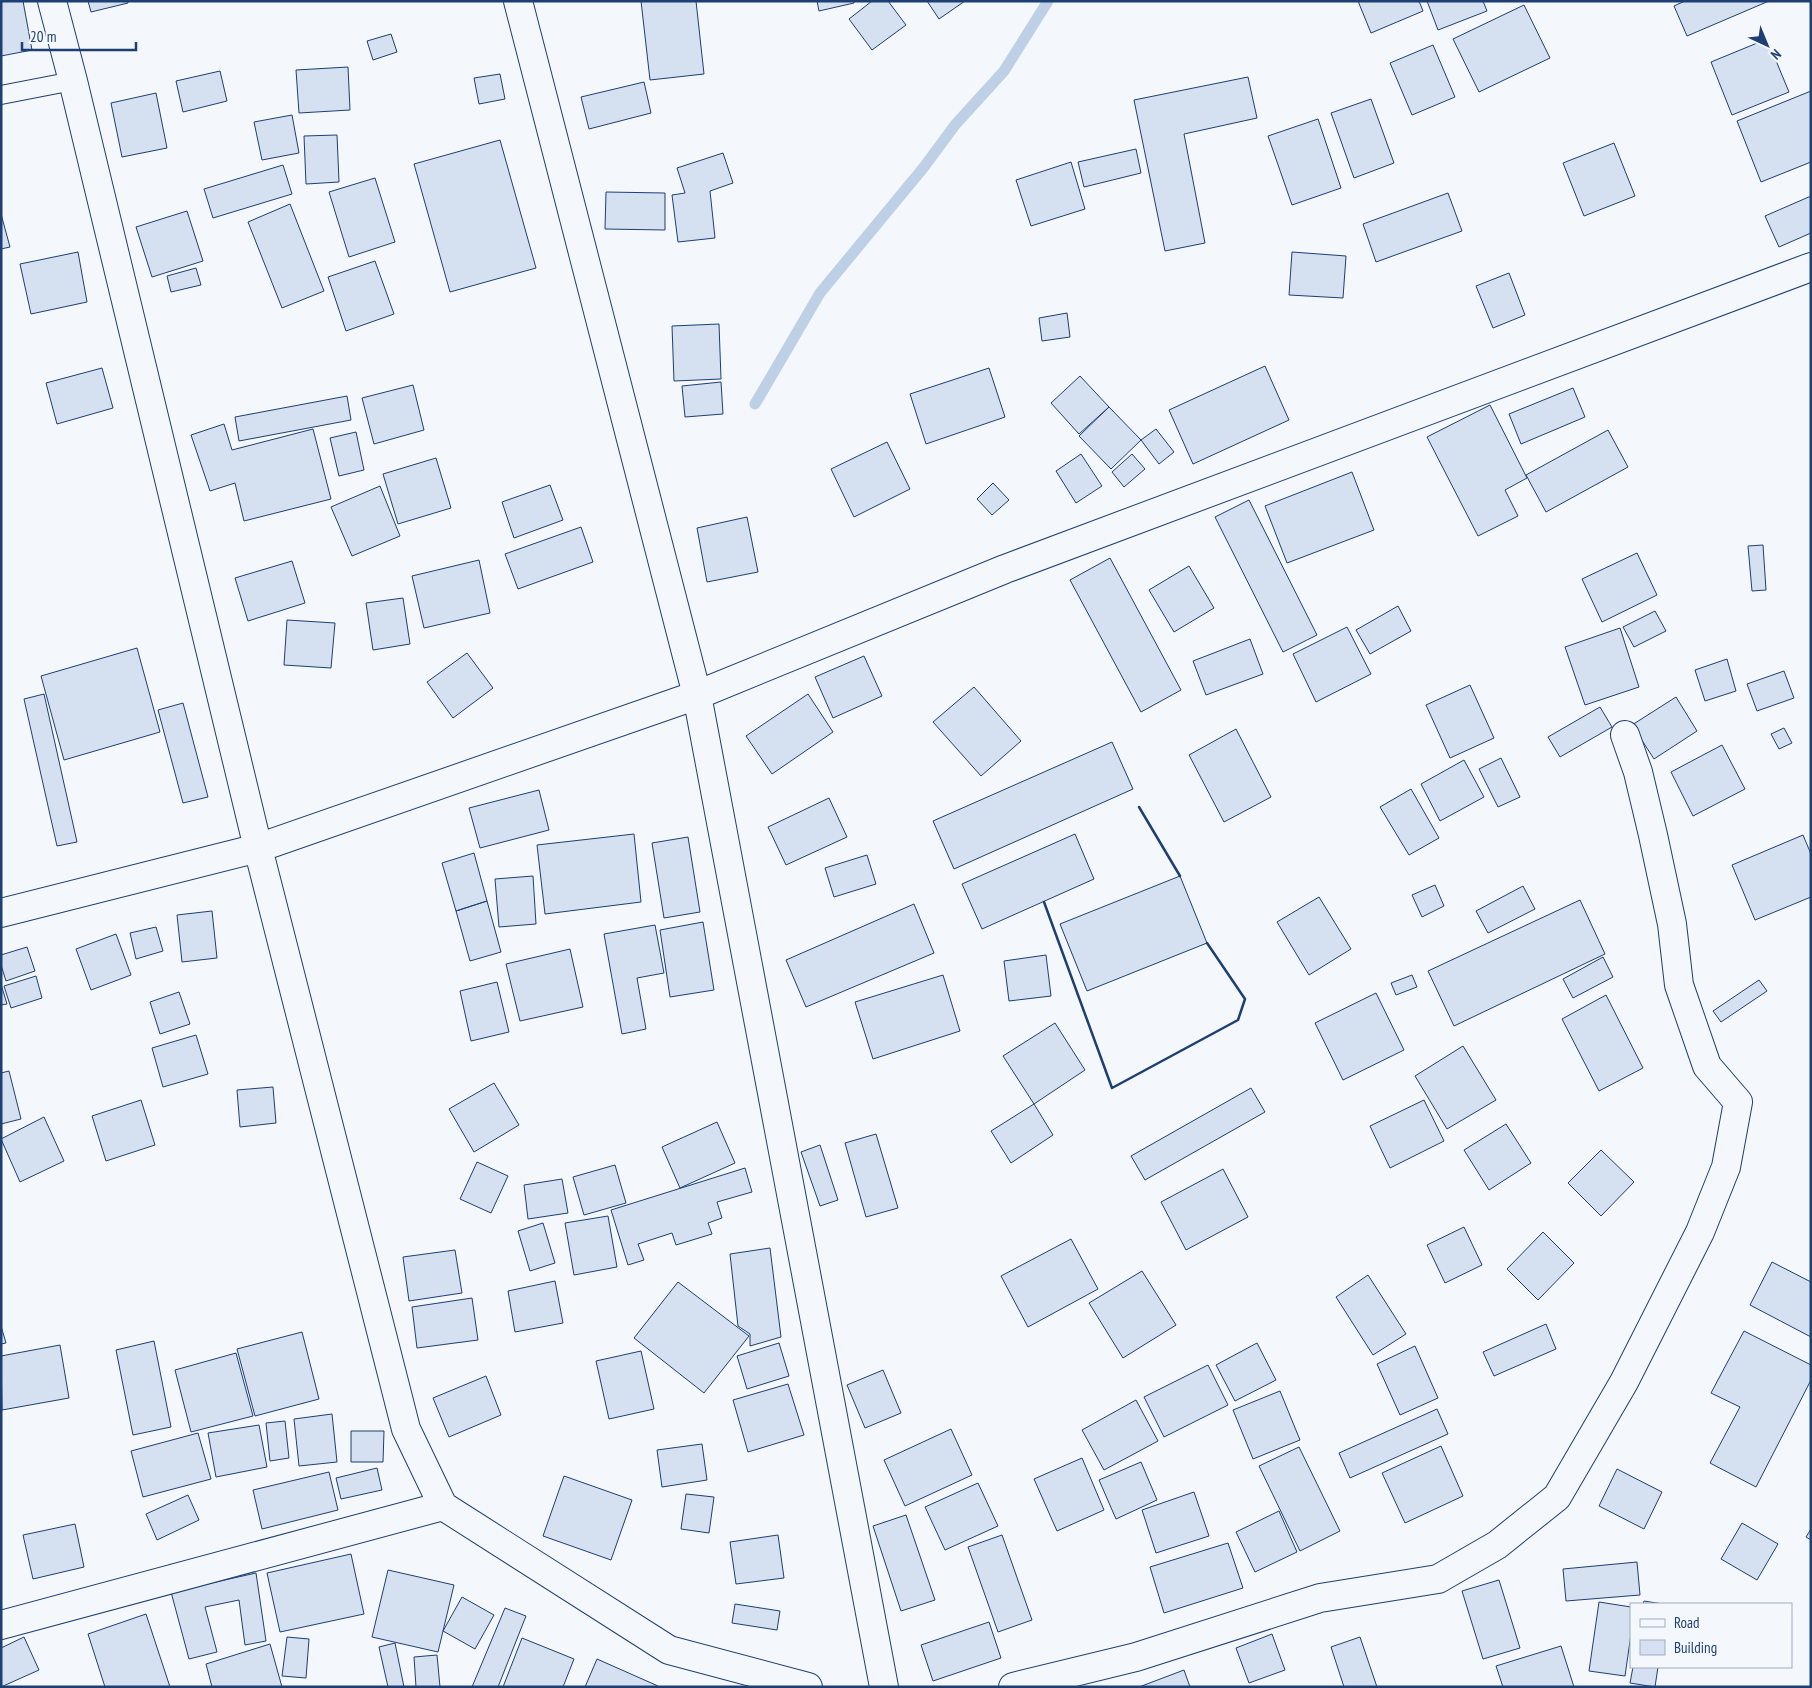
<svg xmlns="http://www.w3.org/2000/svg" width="1812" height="1688" viewBox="0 0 1812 1688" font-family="'PT Sans Narrow',sans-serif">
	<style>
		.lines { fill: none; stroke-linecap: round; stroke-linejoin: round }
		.stream { stroke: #bed0e5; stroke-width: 11 }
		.building { fill: #d5e0f0; stroke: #1d3f73 }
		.service-casing { stroke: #1d3f73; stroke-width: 20 }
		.minor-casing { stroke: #1d3f73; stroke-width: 30 }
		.service { stroke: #f4f7fb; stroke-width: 18 }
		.minor { stroke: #f4f7fb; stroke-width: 28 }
		.wall { stroke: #1d3f73; stroke-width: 2.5 }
	</style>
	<rect width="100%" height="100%" fill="#f4f7fb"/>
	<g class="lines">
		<path class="stream" d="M755,404L820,293L924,167L955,125L1004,71L1048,1"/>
	</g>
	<path class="building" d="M1,1H23L32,50L1,56Z
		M88,1H128V3L91,12Z
		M641,1H696L704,74L650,80Z
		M817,1H854V3L819,11Z
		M872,1H888L906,25L872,50L849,19Z
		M927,1H965L939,19Z
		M1358,1H1419L1423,11L1371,33Z
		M1427,1H1483L1487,11L1438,30Z
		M1685,1H1769L1687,36L1674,6Z
		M1524,5L1550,58L1479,92L1453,39Z
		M391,34L397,52L373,60L367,41Z
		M1767,39L1789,92L1732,115L1711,62Z
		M1433,45L1455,97L1412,115L1390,63Z
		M348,67L350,110L299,113L296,70Z
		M220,71L227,101L183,112L176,81Z
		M500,74L505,99L479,104L474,78Z
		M1248,77L1257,118L1184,134L1205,243L1165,251L1134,100Z
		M644,82L651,113L589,129L581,97Z
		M1811,91V162L1761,182L1737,121Z
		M156,93L167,148L122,157L111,103Z
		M1371,99L1394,163L1354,178L1331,113Z
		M292,115L299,153L262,160L254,122Z
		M1318,119L1341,188L1292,205L1268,136Z
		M337,135L339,182L306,184L304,136Z
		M500,140L536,268L450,292L414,164Z
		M1614,143L1635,196L1584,216L1563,163Z
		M1136,149L1141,173L1084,187L1078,162Z
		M723,153L733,183L710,191L715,238L678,242L672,195L685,193L677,168Z
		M1071,162L1085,209L1031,226L1016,180Z
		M283,165L292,194L213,218L204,189Z
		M375,178L395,242L349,257L329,192Z
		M606,192L665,193V230L605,229Z
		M1448,193L1462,231L1376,262L1363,224Z
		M1811,196V233L1779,247L1765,216Z
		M290,204L324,291L282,308L248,222Z
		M187,211L203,261L152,277L136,227Z
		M1,214L10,247L1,249Z
		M78,252L87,302L31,314L20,264Z
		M1292,252L1346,256L1343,298L1289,295Z
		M375,261L394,314L346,331L328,277Z
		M196,268L201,285L171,292L167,276Z
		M1509,273L1525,315L1493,328L1476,286Z
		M1067,313L1070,337L1042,341L1039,318Z
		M719,324L721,379L674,381L672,326Z
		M1265,366L1289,420L1193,464L1169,410Z
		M102,368L113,408L57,424L46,383Z
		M989,368L1005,417L926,444L910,394Z
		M1080,376L1109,407L1079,434L1051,403Z
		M721,382L723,414L685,417L682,386Z
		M413,385L424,430L374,444L362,398Z
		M1573,388L1585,417L1521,444L1509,414Z
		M347,396L351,420L239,441L235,417Z
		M1490,405L1527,478L1505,490L1518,516L1478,536L1427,437Z
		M1109,407L1141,440L1111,469L1079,436Z
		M224,424L232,450L313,429L331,499L244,521L235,483L210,491L191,435Z
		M1156,429L1174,452L1159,464L1141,440Z
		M1608,430L1628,467L1546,512L1526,475Z
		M356,432L364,470L339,476L330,438Z
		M887,442L910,489L854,517L831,469Z
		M1081,454L1102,486L1076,503L1056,471Z
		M1132,454L1145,469L1124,487L1112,472Z
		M436,458L451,508L398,524L383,474Z
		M1352,472L1374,530L1287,563L1265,506Z
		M993,483L1009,500L992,515L977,499Z
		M550,485L563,520L514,538L502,502Z
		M380,486L400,536L352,556L331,507Z
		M1249,500L1317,635L1283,652L1215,517Z
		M747,517L758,572L707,582L697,528Z
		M581,527L593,562L518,589L505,554Z
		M1763,545L1766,590L1752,591L1748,546Z
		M1637,553L1657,595L1602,622L1582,579Z
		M1110,558L1181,690L1141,712L1070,580Z
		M479,560L490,613L424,628L412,576Z
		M292,561L305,603L248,621L235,578Z
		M1189,566L1214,608L1174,632L1149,590Z
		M403,598L410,644L373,650L366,603Z
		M1398,606L1411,631L1370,654L1356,630Z
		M1655,611L1666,631L1634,647L1623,627Z
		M287,620L335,623L331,668L284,665Z
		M1347,627L1371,674L1316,702L1293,654Z
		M1620,628L1639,687L1585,705L1565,647Z
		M1250,639L1263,674L1206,695L1193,661Z
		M137,648L160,732L64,760L41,676Z
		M467,653L493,688L453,718L427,682Z
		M864,656L882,696L833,718L815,677Z
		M1727,659L1736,691L1705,701L1695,670Z
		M1784,671L1794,698L1757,711L1747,684Z
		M1470,685L1494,738L1450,758L1426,705Z
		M974,687L1021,741L981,776L933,722Z
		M44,694L77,842L57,846L24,699Z
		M808,694L833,732L772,774L746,736Z
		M1676,697L1697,731L1654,759L1632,725Z
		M183,703L208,797L183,803L158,710Z
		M1600,707L1612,727L1560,757L1548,737Z
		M1784,728L1792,743L1779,749L1771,734Z
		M1236,729L1271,797L1224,822L1189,755Z
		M1112,742L1133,789L954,869L933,821Z
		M1722,745L1745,789L1693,816L1671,772Z
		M1501,758L1520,797L1498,807L1479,769Z
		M1464,760L1484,797L1440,821L1421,784Z
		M1411,789L1439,838L1409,855L1380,807Z
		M539,790L549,830L480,848L469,808Z
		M829,798L847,837L786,865L768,827Z
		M634,834L641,902L545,914L537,845Z
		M1075,834L1094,879L982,929L962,884Z
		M1803,835L1811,854V897L1755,920L1732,865Z
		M688,837L700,912L664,918L652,843Z
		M474,853L487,901L456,911L442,863Z
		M867,855L876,884L834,897L825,868Z
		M533,876L536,924L499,927L495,879Z
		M1180,876L1207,943L1087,991L1060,924Z
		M1435,885L1444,906L1422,917L1412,895Z
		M1523,886L1535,909L1488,933L1476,911Z
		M1319,897L1351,949L1309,975L1277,922Z
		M1580,900L1605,954L1454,1026L1428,971Z
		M487,901L501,952L470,961L456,911Z
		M914,904L934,953L806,1007L786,960Z
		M212,911L217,958L182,962L177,915Z
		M703,922L714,990L670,997L660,930Z
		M655,925L664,973L637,978L646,1029L622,1034L604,934Z
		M156,927L163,951L136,959L130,933Z
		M116,934L131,975L91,990L76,949Z
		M27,947L35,971L6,981L1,965V955Z
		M570,949L583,1007L520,1021L506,964Z
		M1046,955L1051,996L1009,1001L1004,961Z
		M1603,957L1613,977L1573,998L1563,979Z
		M943,975L960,1031L873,1059L855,1002Z
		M1412,975L1417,987L1396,995L1391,983Z
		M36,976L42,998L11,1008L4,986Z
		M1759,980L1767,991L1721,1022L1713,1011Z
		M497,982L509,1032L471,1041L460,991Z
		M1,984L7,1004L1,1005Z
		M179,992L190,1024L160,1034L150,1002Z
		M1376,993L1404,1050L1343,1080L1315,1023Z
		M1606,995L1643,1068L1599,1091L1562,1019Z
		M1055,1023L1085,1070L1034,1104L1003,1056Z
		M196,1035L208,1074L163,1087L152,1048Z
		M1463,1046L1496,1100L1447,1129L1415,1076Z
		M9,1071L21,1119L1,1124V1073Z
		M494,1083L519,1125L474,1152L449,1109Z
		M273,1087L276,1123L240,1127L237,1090Z
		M1251,1088L1265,1112L1145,1180L1131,1156Z
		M141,1100L155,1145L106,1161L92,1116Z
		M1424,1100L1444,1141L1390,1168L1370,1126Z
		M1034,1104L1053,1135L1011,1163L991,1131Z
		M44,1117L64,1161L20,1182L1,1139Z
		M717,1122L735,1163L680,1188L662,1147Z
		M1506,1124L1531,1163L1489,1190L1464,1150Z
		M876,1134L898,1208L866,1217L845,1143Z
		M820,1145L838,1200L820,1206L801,1152Z
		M1601,1150L1634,1182L1601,1216L1568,1183Z
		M477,1162L508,1176L491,1213L460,1199Z
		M615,1165L626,1203L584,1215L573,1177Z
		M745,1168L752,1192L717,1202L722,1218L708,1223L712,1234L676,1245L672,1233L638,1244L644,1260L628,1265L611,1210Z
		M1223,1169L1248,1217L1186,1250L1161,1202Z
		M562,1179L568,1213L528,1219L524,1185Z
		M608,1216L617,1267L574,1275L565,1223Z
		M543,1223L555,1263L530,1271L518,1231Z
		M1464,1227L1482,1265L1445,1283L1427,1245Z
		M1543,1232L1574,1263L1538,1300L1507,1269Z
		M1071,1239L1098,1289L1028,1327L1001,1276Z
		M770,1248L781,1337L750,1346V1334L738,1326L730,1254Z
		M455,1250L462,1293L409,1301L403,1257Z
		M1772,1262L1811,1282V1337L1750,1305Z
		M1142,1271L1176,1325L1123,1358L1089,1303Z
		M1368,1275L1406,1334L1373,1355L1336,1297Z
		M555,1281L563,1323L515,1332L508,1291Z
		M678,1282L749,1336L704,1393L634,1338Z
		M472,1298L478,1340L417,1348L412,1307Z
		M1546,1324L1556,1349L1494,1376L1483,1352Z
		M1,1326L6,1343L1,1344Z
		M1744,1331L1811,1365V1380L1756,1487L1710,1463L1740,1407L1711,1393Z
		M302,1332L319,1399L255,1416L237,1349Z
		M154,1341L171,1427L133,1435L116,1350Z
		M779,1343L789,1376L747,1389L737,1356Z
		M1257,1343L1276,1380L1235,1401L1216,1365Z
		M60,1345L69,1398L2,1410L1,1356Z
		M1415,1346L1438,1398L1400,1415L1377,1364Z
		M641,1351L654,1409L609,1419L596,1361Z
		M236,1353L253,1416L191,1432L175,1370Z
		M1208,1365L1228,1405L1164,1437L1144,1397Z
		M883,1370L901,1413L865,1428L847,1385Z
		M486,1376L501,1415L449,1437L433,1398Z
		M788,1384L804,1435L748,1452L733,1400Z
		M1280,1391L1300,1440L1253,1459L1233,1410Z
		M1136,1400L1158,1441L1104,1470L1082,1430Z
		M1437,1409L1448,1434L1350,1478L1339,1453Z
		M332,1414L337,1462L299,1466L294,1419Z
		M285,1421L289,1458L270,1461L266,1423Z
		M259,1425L267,1467L216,1477L208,1433Z
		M951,1429L972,1475L905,1506L884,1460Z
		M351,1431H384L383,1462H351Z
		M198,1433L211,1479L143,1497L131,1451Z
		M702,1444L707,1480L662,1487L657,1450Z
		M1441,1446L1463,1496L1405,1523L1382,1473Z
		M1299,1447L1340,1531L1300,1551L1259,1466Z
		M1082,1458L1104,1510L1057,1531L1034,1479Z
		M1141,1462L1157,1500L1116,1519L1099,1480Z
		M377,1468L382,1490L341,1499L336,1478Z
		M1617,1469L1662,1492L1644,1529L1599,1506Z
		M329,1472L338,1510L262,1529L253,1490Z
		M564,1476L632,1500L611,1560L543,1536Z
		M978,1483L998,1526L945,1550L925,1507Z
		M1194,1492L1209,1536L1156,1553L1142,1510Z
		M686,1494L714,1497L709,1533L681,1529Z
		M188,1495L199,1520L157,1540L146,1514Z
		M1279,1511L1297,1552L1255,1572L1236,1532Z
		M906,1515L935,1600L901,1611L873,1526Z
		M1742,1523L1778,1544L1757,1580L1721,1559Z
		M75,1524L84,1567L33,1579L23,1535Z
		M1811,1529V1540L1806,1537Z
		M778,1535L784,1578L736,1584L730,1542Z
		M1002,1535L1032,1620L998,1632L968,1547Z
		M1228,1543L1243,1588L1164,1613L1150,1567Z
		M351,1554L364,1614L280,1632L267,1573Z
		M1637,1562L1640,1595L1566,1601L1563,1569Z
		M388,1570L454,1585L438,1652L372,1637Z
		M256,1573L266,1641L245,1645L239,1600L205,1607L217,1652L189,1659L171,1592Z
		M1499,1580L1520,1648L1483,1659L1462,1591Z
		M462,1597L494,1615L475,1649L443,1631Z
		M1644,1601L1663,1604H1643Z
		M1599,1602L1631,1607V1634L1625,1676L1589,1671Z
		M735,1604L780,1611L777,1630L732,1623Z
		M505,1608L526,1616L498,1687H472Z
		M146,1614L170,1687H105L88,1634Z
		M989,1622L1001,1658L933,1681L921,1645Z
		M1272,1634L1285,1670L1249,1683L1236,1648Z
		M24,1637L39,1670L1,1687V1648Z
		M287,1637L309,1639L306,1678L282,1676Z
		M1360,1637L1377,1687H1344L1331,1647Z
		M522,1638L574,1659L563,1687H503Z
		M395,1643L404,1687H388L379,1647Z
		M270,1644L282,1687H212L206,1664Z
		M1561,1646L1574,1687H1503L1496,1666Z
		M437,1655L440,1687H416L414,1657Z
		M597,1659L658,1686V1687H585Z
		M1633,1667H1658L1655,1687L1630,1683Z
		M1184,1670L1190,1687H1139Z"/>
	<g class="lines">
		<g class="service-casing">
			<path id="service" d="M1,95L73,81"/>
		</g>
		<g class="minor-casing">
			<path id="minor" d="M52,1L73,81L258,848L406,1429L443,1506L669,1650L808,1687
				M518,1L697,695L884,1687
				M1,913L258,848L697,695L1005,569L1811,267
				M1,1625L443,1506
				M1013,1687L1136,1657L1320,1598L1438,1579L1497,1545L1557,1497L1624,1382L1700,1232L1726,1167L1738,1102L1707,1066L1679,985L1672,924L1653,835L1638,772L1625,735"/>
		</g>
		<use href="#service" class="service"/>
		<use href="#minor" class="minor"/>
		<path class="wall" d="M1139,807L1180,876
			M1044,902L1112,1088L1238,1020L1245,999L1207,943"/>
	</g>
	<rect width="1812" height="1688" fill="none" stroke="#1d3f73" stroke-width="5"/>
	<rect x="1630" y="1603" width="162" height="65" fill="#f4f7fb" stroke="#9eadc5"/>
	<rect x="1640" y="1619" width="25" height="8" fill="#f4f7fb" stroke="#9eadc5"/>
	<text x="1674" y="1628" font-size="15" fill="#1d3f73">Road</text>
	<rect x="1640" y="1640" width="25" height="15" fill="#d5e0f0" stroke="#9eadc5"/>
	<text x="1674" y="1653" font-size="15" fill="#1d3f73">Building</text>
	<g transform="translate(1767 45) rotate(136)" stroke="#f4f7fb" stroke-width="4" paint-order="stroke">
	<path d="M0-4L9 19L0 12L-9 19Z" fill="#1d3f73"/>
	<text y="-8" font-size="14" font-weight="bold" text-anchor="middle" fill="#1d3f73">N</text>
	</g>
	<path d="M22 42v8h114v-8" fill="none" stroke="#1d3f73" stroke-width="2.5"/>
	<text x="30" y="42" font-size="15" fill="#1d3f73" stroke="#f4f7fb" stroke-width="4" paint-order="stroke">20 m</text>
</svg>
